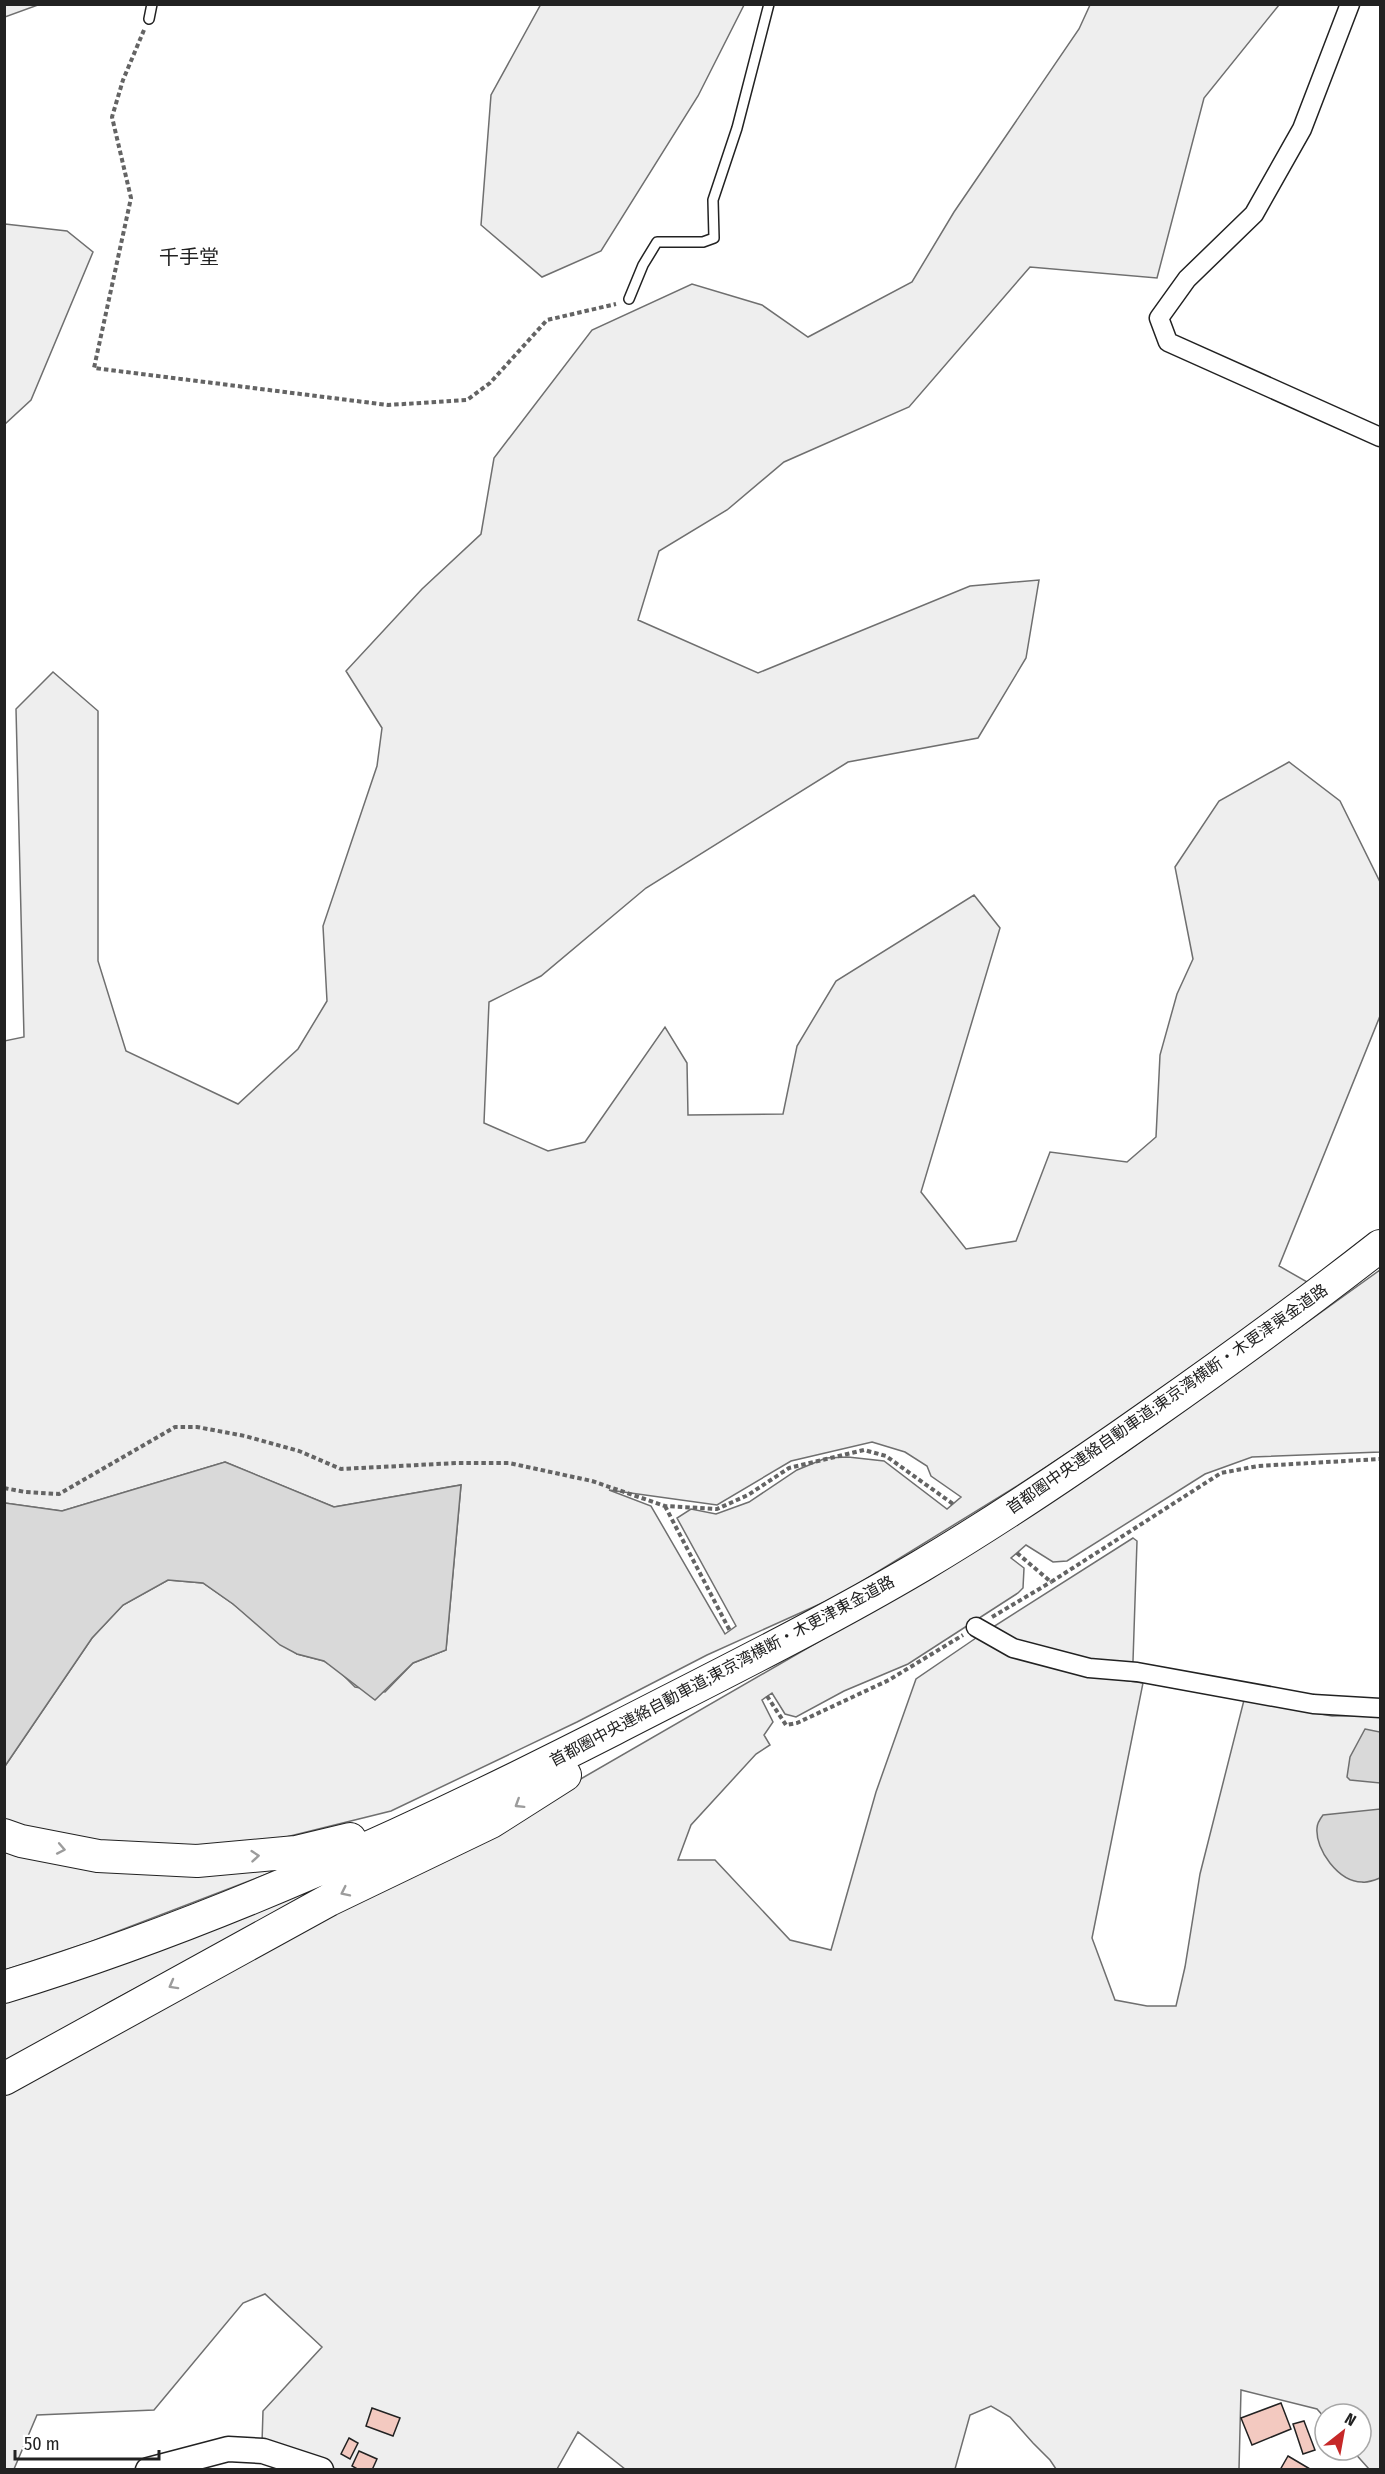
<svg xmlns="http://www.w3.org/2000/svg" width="1385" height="2474" viewBox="0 0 1385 2474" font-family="'Fira Sans Condensed','Noto Sans JP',sans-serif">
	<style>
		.green { fill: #eee; stroke: #6f6f6f; stroke-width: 1.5; fill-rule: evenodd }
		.water { fill: #d9d9d9; stroke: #6f6f6f; stroke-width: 1.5 }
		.building { fill: #f3c9c0; stroke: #222; stroke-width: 1.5 }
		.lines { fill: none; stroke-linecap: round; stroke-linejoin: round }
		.lane-casing { stroke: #222; stroke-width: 12 }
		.street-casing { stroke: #222; stroke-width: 21 }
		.secondary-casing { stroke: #222; stroke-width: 27 }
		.highway-casing { stroke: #222; stroke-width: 34 }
		.path { stroke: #646464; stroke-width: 4; stroke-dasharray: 4.5 3; stroke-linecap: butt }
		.lane { stroke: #fff; stroke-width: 9 }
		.street { stroke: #fff; stroke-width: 18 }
		.secondary { stroke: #fff; stroke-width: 24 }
		.highway { stroke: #fff; stroke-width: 32 }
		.oneway { stroke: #9c9c9c }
		.labels { text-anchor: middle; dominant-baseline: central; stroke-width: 4.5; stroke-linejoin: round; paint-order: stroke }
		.street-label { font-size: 16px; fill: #222; stroke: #fff }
		.quarter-label { font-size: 20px; fill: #222; stroke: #fff }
	</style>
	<rect width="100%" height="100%" fill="#fff"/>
	<path class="green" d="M5,4H38V5L5,17Z
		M541,4L744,5L698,96L601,251L542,277L481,225L491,95Z
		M1090,5H1279L1204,98L1157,278L1030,267L909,407L784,462L727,510L659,551L638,620L758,673L970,586L1039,580L1026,658L978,738L848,762L646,888L541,976L489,1002L484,1123L548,1151L585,1142L665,1027L687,1063L688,1115L783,1114L797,1046L836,981L974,895L1000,928L921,1192L966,1249L1016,1241L1050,1152L1127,1162L1156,1137L1160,1055L1177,994L1193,959L1175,867L1219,801L1289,762L1340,801L1380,882V1016L1279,1266L1309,1283L1098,1433L1025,1481L840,1595L707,1655L577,1722L391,1811L266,1842L182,1850L96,1845L5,1821V1766L92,1638L123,1605L168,1580L203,1583L233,1604L297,1654L324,1661L337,1669L355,1687L385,1692L413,1663L446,1650L461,1485L334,1507L225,1462L62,1511L5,1503L4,1041L24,1037L16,709L53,672L98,711V961L126,1051L238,1104L298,1049L327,1001L323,926L377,766L382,728L346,671L422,589L481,534L494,458L592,330L692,284L762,305L808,337L912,282L954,212L1079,29ZM872,1442L905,1452L927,1466L931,1476L961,1497L947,1509L884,1461L848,1457L826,1458L797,1470L749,1502L716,1514L691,1509L677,1518L736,1626L725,1634L651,1506L609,1490L717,1505L791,1461Z
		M5,224L67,231L93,252L31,400L5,424Z
		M1380,1270V1452L1252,1457L1205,1474L1067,1561L1053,1562L1026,1545L1011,1558L1024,1568L1023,1588L1018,1593L908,1664L844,1691L796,1717L785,1714L772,1693L762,1700L773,1722L764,1735L770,1745L756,1754L691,1825L678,1860H715L790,1940L831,1950L876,1792L916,1679L976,1638C1030,1662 1084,1675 1143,1683L1092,1938L1115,2000L1147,2006H1176L1185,1967L1200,1874L1244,1700L1332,1716L1380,1715V2469H1369L1352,2450H1361V2414H1325V2418L1317,2409L1241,2390L1239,2469H1056L1050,2460L1033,2443L1010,2417L991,2406L970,2415L955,2469H625L578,2432L557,2469H331L262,2443L263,2411L322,2347L265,2294L243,2303L154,2410L37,2415L14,2469L5,2470V2092L579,1780L948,1567L1125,1453Z
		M1133,1538L1137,1541L1133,1661L1130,1666L1085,1662L1015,1643L993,1627Z
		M4,1844L301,1861L90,1942L5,1970Z
		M314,1889L319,1890L110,2002L5,2068V2001Z"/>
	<path class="water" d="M225,1462L334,1507L461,1485L446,1650L413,1663L375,1700L324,1661L297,1654L280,1645L233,1604L203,1583L168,1580L123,1605L92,1638L5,1766V1503L62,1511Z
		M1365,1729L1380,1732V1783L1350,1780L1347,1777L1350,1757Z
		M1380,1809V1878C1375,1880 1368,1883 1362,1882C1339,1882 1315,1850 1317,1828C1317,1823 1320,1819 1323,1815Z"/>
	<path class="building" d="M1281,2403L1291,2429L1252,2445L1241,2418Z
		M372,2408L400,2418L393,2436L366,2426Z
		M1304,2421L1315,2450L1303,2454L1293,2424Z
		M349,2438L358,2443L350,2459L341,2454Z
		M359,2451L377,2459L372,2470H359L352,2466Z
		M1288,2456L1310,2469V2470H1280Z"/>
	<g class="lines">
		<g class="lane-casing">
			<path id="lane" d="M149,19L152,4
				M629,299L643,265L657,242H703L714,238L713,200L737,128L769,4"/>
		</g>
		<g class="street-casing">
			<path id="street" d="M1350,4L1302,129L1254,214L1187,279L1159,318L1168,342L1380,437
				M976,1627L1013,1648L1089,1668L1137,1672L1313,1704L1380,1708"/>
		</g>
		<g class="secondary-casing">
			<path id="secondary" d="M148,2470L228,2449L263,2451L321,2470"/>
		</g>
		<g class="highway-casing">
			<path id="highway" d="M4,1835L21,1841L98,1856L197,1861L296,1852L350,1839
				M4,1987C214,1923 420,1828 614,1729C717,1676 821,1625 921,1566C1000,1519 1077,1467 1152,1414C1229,1360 1306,1304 1380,1246
				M4,2079L329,1900L491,1822L565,1775"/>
		</g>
		<path class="path" d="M144,30L123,80L112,117L131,198L94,368L388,405L467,400L490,383L547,320L616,304
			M4,1488L25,1492L59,1494L175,1427H197L245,1436L299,1451L341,1469L457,1463H509L592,1481L665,1506L717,1509L748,1495L789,1468L864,1450L886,1456L953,1504
			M665,1506L730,1631
			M1017,1553L1051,1582L1221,1473L1258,1466L1380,1459
			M992,1617L1051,1582
			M767,1696L786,1725L797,1723L889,1680L963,1635"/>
		<use href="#lane" class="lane"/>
		<use href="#street" class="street"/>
		<use href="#secondary" class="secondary"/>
		<use href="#highway" class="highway"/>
	</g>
	<defs><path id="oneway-chevron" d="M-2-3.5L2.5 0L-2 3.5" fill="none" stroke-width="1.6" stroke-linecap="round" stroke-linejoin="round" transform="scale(1.5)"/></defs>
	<g class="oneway">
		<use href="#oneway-chevron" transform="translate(519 1804) rotate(148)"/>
		<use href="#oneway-chevron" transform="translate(61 1849) rotate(11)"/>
		<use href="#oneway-chevron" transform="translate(255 1856) rotate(-5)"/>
		<use href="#oneway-chevron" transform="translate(345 1892) rotate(154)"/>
		<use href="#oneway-chevron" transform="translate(173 1985) rotate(151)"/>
	</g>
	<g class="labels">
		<g class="street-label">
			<text transform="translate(1167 1399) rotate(-35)">首都圏中央連絡自動車道;東京湾横断・木更津東金道路</text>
			<text transform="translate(722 1671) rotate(-28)">首都圏中央連絡自動車道;東京湾横断・木更津東金道路</text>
		</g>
		<g class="quarter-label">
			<text x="189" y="257">千手堂</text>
		</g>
	</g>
	<rect width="1385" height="2474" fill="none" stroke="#222222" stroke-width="12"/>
	<g transform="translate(1343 2432) rotate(31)"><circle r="28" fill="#ffffff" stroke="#a7a7a7" stroke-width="1.5"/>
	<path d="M0-4.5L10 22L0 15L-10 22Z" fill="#c62828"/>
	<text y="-9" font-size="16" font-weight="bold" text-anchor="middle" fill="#222222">N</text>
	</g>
	<path d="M15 2450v9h144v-9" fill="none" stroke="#222222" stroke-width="3"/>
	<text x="24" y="2450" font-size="18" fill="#222222" stroke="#ffffff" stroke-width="4.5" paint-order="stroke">50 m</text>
</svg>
